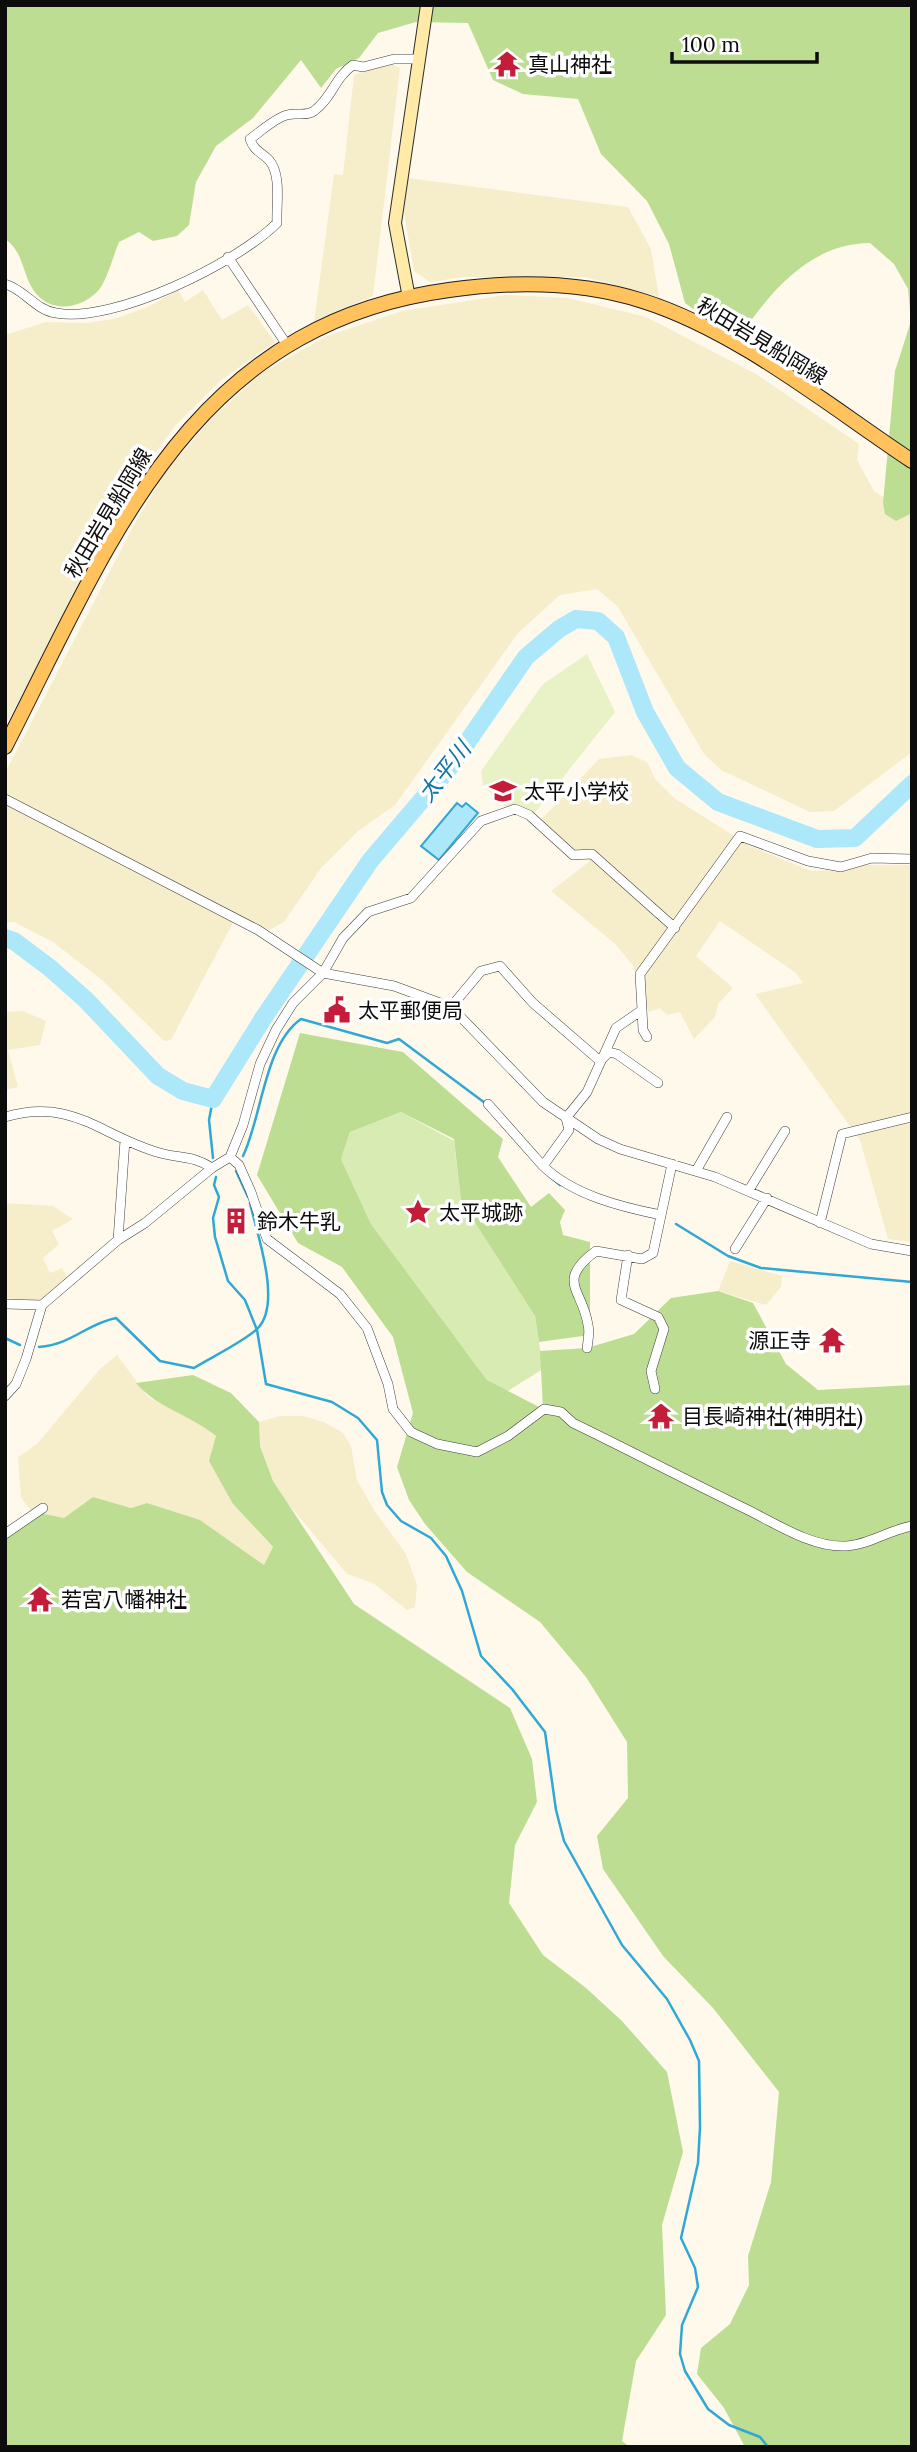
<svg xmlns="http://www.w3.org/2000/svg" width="917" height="2452" viewBox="0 0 917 2452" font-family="Lora,'Noto Sans JP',serif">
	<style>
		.farmland { fill: #f6edca }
		.green { fill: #d8ebb3 }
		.forest { fill: #bddd92 }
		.pitch { fill: #e8f2c6 }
		.water { fill: #ade7fa; stroke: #30a8d5; stroke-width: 2 }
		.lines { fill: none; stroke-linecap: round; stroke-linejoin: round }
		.stream { stroke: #30a8d5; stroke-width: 2.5 }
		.river { stroke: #ade7fa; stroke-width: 18 }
		.street-casing { stroke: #3f3f3f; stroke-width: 10 }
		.secondary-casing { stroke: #2e2e2e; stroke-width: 14 }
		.primary-casing { stroke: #1d1d1d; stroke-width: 16 }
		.street { stroke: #fff; stroke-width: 9 }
		.secondary { stroke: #ffeaa7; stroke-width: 12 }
		.primary { stroke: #ffc25c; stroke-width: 14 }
		.labels { text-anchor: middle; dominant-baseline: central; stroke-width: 7; stroke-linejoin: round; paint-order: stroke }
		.poi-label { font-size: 21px; fill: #0c0c0c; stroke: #fff; text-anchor: start }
		.street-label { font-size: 21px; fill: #0c0c0c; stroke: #fff }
		.water-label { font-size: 23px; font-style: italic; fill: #0f76a5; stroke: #fff }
	</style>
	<rect width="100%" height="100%" fill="#fff9ec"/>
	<path class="farmland" d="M390,63L400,68L373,296L314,322L334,174L343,175L354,75Z
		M408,178L628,207L651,249L659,297L585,277H464L430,282L414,271L404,213Z
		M178,290L185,302L203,290L222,320L248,305L275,342L220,381L176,425L146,465L5,726V335L46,322L86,323L114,319L148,307Z
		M506,295L568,298L646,317L756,374L859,444L857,460L874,491L912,516V752L834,811L810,812L721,770L704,754L618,607L597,589L560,595L518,633L395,805L358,831L321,868L284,922L269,930L237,915L171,1040L164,1041L102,980L53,942L14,922H5V773L135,523L165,473L211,419L263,372L327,336L402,311Z
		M631,755L647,762L655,779L674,798L750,846L811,871L847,870L865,865H912V1242L888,1239L860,1140L755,994L803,983L796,973L720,921L696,956L733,988L718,1004L715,1017L694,1039L680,1012L667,1015L660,1008L649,1012L640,993L641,981L632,964L614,943L551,891L590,861L538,823L599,759Z
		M23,1011L46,1021L40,1045L8,1050L18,1087L5,1090V1012Z
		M5,1203L53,1206L73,1219L52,1231L59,1244L43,1258L50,1273L62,1268L68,1278L40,1301L5,1298Z
		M730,1261L782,1276L781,1287L766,1305L718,1291Z
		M117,1355L148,1397L198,1420L216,1436L233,1504L273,1548L264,1565L200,1520L147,1503L131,1508L93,1497L64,1518L40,1513L36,1516L21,1498L18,1457L37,1444L100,1369Z
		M280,1416H303L324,1422L343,1433L351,1446L357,1480L374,1510L406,1554L417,1585L415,1607L407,1610L373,1583L347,1574L285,1500L273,1481L260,1446L259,1422Z"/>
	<path class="green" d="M401,1112L454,1141L461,1201L535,1316L543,1369L506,1392L487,1380L371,1224L341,1159L350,1132Z"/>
	<path class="forest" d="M5,5H912V513L896,521L885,514L883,503L895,371L911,321L908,289L894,264L870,243C813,243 773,288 743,332C723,332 701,314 685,303L669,244L647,201L601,154L578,99L523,94L493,80L468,23L416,22L378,33L359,58L336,69L321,88L301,60L253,118L216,146L196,182L189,225L177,236L153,241L139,232L119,242C113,256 107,282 97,292C78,310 50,313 34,291C22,274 24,252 5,239Z
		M300,1033L403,1052L503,1139L498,1157L531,1207L549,1193L565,1210L560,1222L563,1235L590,1242V1335L539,1342L535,1316L461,1201L454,1139L401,1112L350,1132L341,1159L371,1224L487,1380L543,1409L540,1351L587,1348L634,1334L671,1298L718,1291L753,1303L786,1364L818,1390L912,1385V2447H745L724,2408L697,2374L701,2348L730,2324L749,2285L748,2256L771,2182L779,2092L713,2008L663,1956L603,1869L597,1836L628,1798L627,1742L586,1677L540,1622L467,1572L425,1524L409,1500L397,1467L413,1413L393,1337L342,1267L298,1243L257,1175Z
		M193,1375L231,1393L259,1422L260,1446L273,1481L354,1604L510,1708L532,1759L537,1802L515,1845L509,1903L543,1955L586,1988L622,2021L667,2072L683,2152L662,2225L666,2315L636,2361L622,2441L630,2447H5V1540L40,1513L64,1518L93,1497L131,1508L147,1503L200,1520L264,1565L273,1547L233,1504L209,1461L216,1436C191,1415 157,1408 136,1383Z"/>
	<path class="pitch" d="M587,654L615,712L533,815L505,806L483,786L481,771L543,684Z"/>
	<path class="water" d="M457,803L462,807L466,803L478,813L439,860L421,846Z"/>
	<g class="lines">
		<path class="stream" d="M243,1156C262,1117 264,1045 301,1019L387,1043L399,1039L485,1103
			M213,1158L209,1120L213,1099
			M236,1171L248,1197
			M549,1176L560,1185
			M216,1177L214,1185L219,1197L213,1218L215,1237L228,1281L245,1300L257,1330L266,1384L332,1402L358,1418L377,1440L382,1492L387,1505L401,1521L431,1538L446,1556L462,1591L481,1656L512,1689L545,1732L556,1810L564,1841L622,1945L667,1999L690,2040L699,2061L700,2127L698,2163L681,2238L695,2268L698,2287L682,2325L680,2354L685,2371L708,2409L729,2425L760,2437L768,2447
			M676,1224L728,1256L761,1268L912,1282
			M5,1338L20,1345
			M39,1347C73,1344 86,1324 116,1318L160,1361L194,1368C210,1358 247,1340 258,1328C282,1303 257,1234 250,1203"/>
		<path class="river" d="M5,938L14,941L50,968L86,1000L158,1076L183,1091L213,1099L264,1017L370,861L450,767L526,657L559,629L576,619L598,621L616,637L645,712L677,768L718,802L817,839L855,838L912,784"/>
		<g class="street-casing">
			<path id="street" d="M228,257L287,345
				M5,284C24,289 35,310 56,313C113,324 237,263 277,223C276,205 282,175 269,160C261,152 254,151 250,139C260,132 275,118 287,115C297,112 305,117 314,111C332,98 335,77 353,65L363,67L394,59H418
				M5,799L258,930L323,973L394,986L451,1007L543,1102L598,1139L620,1149L715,1177L871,1244L912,1251
				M451,1007L481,971L500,966L533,1003L600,1061L609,1052L617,1054L658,1083
				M642,1010L643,1030L647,1037
				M488,1104L543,1166
				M5,1117C73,1097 100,1136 160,1153C182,1159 192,1155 212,1168
				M230,1157L239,1165L251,1192L267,1239L340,1294L367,1328L388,1384L393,1409L411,1432L437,1444L477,1452L508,1436L544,1409L561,1412L573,1423C631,1451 688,1481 746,1509C775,1523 812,1548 846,1546C868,1545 889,1530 912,1526
				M696,1171L727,1117
				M749,1190L785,1131
				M661,1215C621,1207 573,1195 543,1166L569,1130L566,1118L587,1092L616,1028L642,1010L640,974L740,836L808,861L841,867L872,858L912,859
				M820,1223L842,1134L912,1117
				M118,1240L125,1140
				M735,1249L767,1198
				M628,1255L621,1300L658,1317L664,1329L651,1371L655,1389
				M5,1304L42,1305
				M587,1348C588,1341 590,1332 588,1325C583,1290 555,1281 596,1251L642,1259L653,1253L672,1164
				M5,1396L16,1384L26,1359L42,1305L118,1240L145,1223L212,1168L230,1157L243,1125L260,1064L276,1030L293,1003L323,973L343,938L368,912L411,898L481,821L515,809L529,815L573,855L592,854L675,928
				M5,1534L43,1508"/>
		</g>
		<g class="secondary-casing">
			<path id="secondary" d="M409,298L395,223L427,5"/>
		</g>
		<g class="primary-casing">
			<path id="primary" d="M5,747C110,542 189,325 449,290C513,281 580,281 643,301C738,331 829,406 912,461"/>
		</g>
		<use href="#street" class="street"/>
		<use href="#secondary" class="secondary"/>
		<use href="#primary" class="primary"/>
	</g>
	<defs>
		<g id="temple-bare" transform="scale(2.1)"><path d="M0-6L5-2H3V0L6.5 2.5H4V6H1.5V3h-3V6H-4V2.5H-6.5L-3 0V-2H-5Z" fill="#c41d3a" stroke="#fff" stroke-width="2.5" paint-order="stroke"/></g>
		<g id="school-bare" transform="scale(2.1)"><path d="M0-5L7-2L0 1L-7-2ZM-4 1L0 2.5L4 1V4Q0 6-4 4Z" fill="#c41d3a" stroke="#fff" stroke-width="2.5" paint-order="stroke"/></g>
		<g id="civic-bare" transform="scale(2.1)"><path d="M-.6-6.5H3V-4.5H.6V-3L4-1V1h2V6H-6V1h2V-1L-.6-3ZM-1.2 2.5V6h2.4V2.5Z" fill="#c41d3a" stroke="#fff" stroke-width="2.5" paint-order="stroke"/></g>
		<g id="sight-bare" transform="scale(2.1)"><path d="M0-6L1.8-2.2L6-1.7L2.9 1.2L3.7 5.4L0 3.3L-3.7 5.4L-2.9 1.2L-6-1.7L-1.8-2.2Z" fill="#c41d3a" stroke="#fff" stroke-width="2.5" paint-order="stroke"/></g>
		<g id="building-bare" transform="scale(2.1)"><path d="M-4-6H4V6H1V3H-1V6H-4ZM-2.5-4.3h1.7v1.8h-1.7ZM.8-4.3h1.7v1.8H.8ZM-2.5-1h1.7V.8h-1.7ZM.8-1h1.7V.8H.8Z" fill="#c41d3a" stroke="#fff" stroke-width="2.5" paint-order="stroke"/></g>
	</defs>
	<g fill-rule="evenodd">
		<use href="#temple-bare" x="507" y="64"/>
		<use href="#school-bare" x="503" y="791"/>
		<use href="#civic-bare" x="337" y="1010"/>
		<use href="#sight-bare" x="418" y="1212"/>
		<use href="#building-bare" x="236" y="1221"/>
		<use href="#temple-bare" x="832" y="1340"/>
		<use href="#temple-bare" x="661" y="1416"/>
		<use href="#temple-bare" x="40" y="1599"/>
	</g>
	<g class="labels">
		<g class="poi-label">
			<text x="528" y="64">真山神社</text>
			<text x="524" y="791">太平小学校</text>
			<text x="358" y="1010">太平郵便局</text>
			<text x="439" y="1212">太平城跡</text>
			<text x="257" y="1221">鈴木牛乳</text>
			<text x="811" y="1340" text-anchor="end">源正寺</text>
			<text x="682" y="1416">目長崎神社(神明社)</text>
			<text x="61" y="1599">若宮八幡神社</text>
		</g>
		<g class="street-label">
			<text transform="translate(762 341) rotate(31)">秋田岩見船岡線</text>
			<text transform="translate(108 513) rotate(-59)">秋田岩見船岡線</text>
		</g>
		<g class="water-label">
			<text transform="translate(444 771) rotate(-52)">太平川</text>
		</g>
	</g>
	<rect width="917" height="2452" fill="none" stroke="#0c0c0c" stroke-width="14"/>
	<path d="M672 52v10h145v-10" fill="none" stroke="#0c0c0c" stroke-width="3.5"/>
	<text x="682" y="52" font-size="21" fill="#0c0c0c" stroke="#ffffff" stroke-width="5" paint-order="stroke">100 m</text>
</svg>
